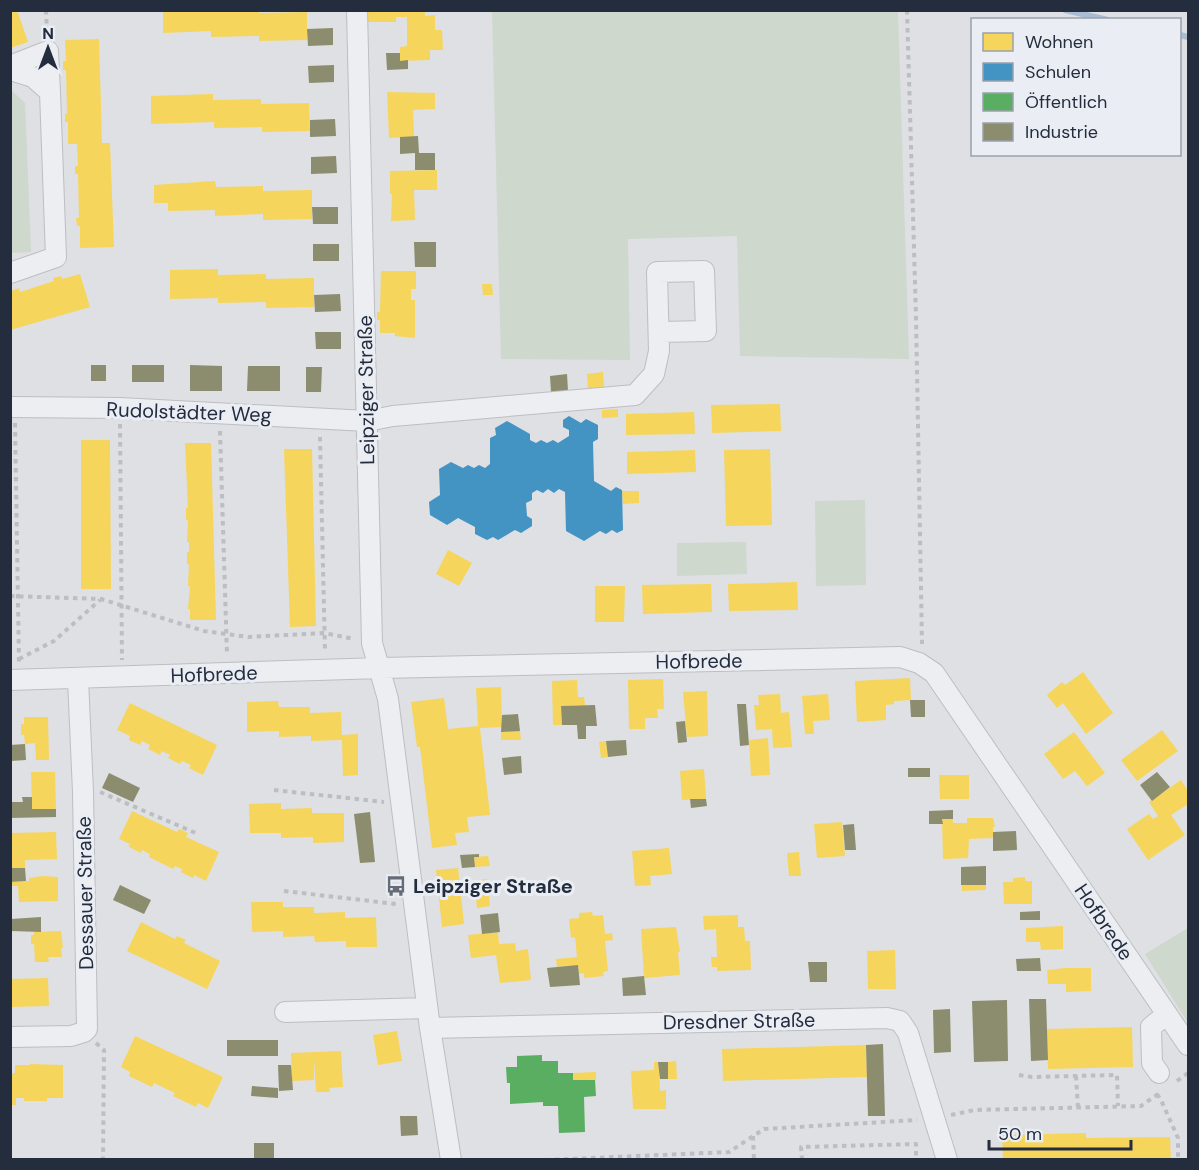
<svg xmlns="http://www.w3.org/2000/svg" width="1199" height="1170" viewBox="0 0 1199 1170" font-family="'DM Sans',sans-serif">
	<style>
		.green { fill: #ced8cd }
		.homes { fill: #f6d55c }
		.schools { fill: #4393c3 }
		.public { fill: #5aae61 }
		.industry { fill: #8c8c6e }
		.lines { fill: none; stroke-linecap: round; stroke-linejoin: round }
		.stream { stroke: #aabcd1; stroke-width: 6 }
		.minor-casing { stroke: #bcbec1; stroke-width: 22 }
		.path { stroke: #bdbec4; stroke-width: 4; stroke-dasharray: 4.5 4.5; stroke-linecap: butt }
		.minor { stroke: #edeef1; stroke-width: 20 }
		.labels { text-anchor: middle; dominant-baseline: central; stroke-width: 6; stroke-linejoin: round; paint-order: stroke }
		.street-label { font-size: 20px; fill: #242d3d; stroke: #eaeef4 }
		.poi-label { font-size: 20px; font-weight: bold; fill: #242d3d; stroke: #eaeef4; text-anchor: start }
	</style>
	<rect width="100%" height="100%" fill="#dee0e3"/>
	<path class="green" d="M492,11H898L909,359L740,356L737,236L628,239L630,360L501,359Z
		M11,90L25,103L31,252L11,253Z
		M865,500L866,585L816,586L815,501Z
		M746,542L747,574L677,576V543Z
		M1188,928V1023L1145,954Z"/>
	<path class="homes" d="M17,10L28,42L10,48V13Z
		M163,10H259V13L307,12V40L259,41V36L211,37V31L163,33Z
		M367,10H425V16L435,15V30H442L443,50H430V60L400,61V47L407,46V17H396V22H367Z
		M99,39L102,143H110L114,247L80,248V226H77L76,218H79L78,174H75V166H78L77,144H68V122H65V114H67L66,70H63V61H66L65,40Z
		M387,92L435,93V109L413,110L414,137L389,138Z
		M213,94V100L261,99V104L309,103L310,131L262,132V127L214,128V122L151,124V96Z
		M437,170V190H414L415,220L391,221L392,194H390V171Z
		M215,181L216,187L263,186V191L312,190V219L263,220V214L215,216V210L168,211V203H154V185Z
		M218,269V275L266,274V279L314,278V307L266,308V302L218,303V298L170,299V270Z
		M381,271H416V289H411V300H415V338L395,336V333H380V320H377V312H380Z
		M80,274L90,307L10,330L11,291L19,288L20,292L54,281L53,278L61,276L62,279Z
		M482,284H492L493,295H483Z
		M603,372L604,388L588,389L587,374Z
		M780,404L781,431L712,433L711,405Z
		M618,409V417L602,418V410Z
		M694,412L695,434L626,435V414Z
		M81,440H110L111,589H81Z
		M185,443H211L216,620H190V609H188L190,586H188L189,564L187,565V552H189V542H187L188,520H186V508H188Z
		M284,449H312L316,626L290,627Z
		M770,449L772,525L726,526L724,450Z
		M695,450L696,472L627,474V452Z
		M622,491H639V503L623,504Z
		M448,550L472,563L459,586L436,574Z
		M797,582L798,610L729,611L728,584Z
		M711,584L712,612L643,614L642,585Z
		M595,586H625L624,622H595Z
		M1083,672L1113,713L1086,734L1063,703L1057,708L1047,695L1062,682L1065,685Z
		M910,678L911,700L894,701V704L886,705V720L857,722L855,681Z
		M663,679L664,709H657L658,718H645V729H629L628,680Z
		M577,680L578,697H584L585,705L561,706L562,725H553L552,681Z
		M501,687L502,727L480,728L490,815L467,817L469,832L455,833L457,845L432,848L420,747H417L411,702L444,698L448,729L478,726L476,688Z
		M707,691L708,736L687,737L683,692Z
		M780,694L781,713L789,712L792,747L773,748L772,729L756,730L754,705H759L758,695Z
		M828,694L830,720L813,721L814,734H805L802,696Z
		M278,701L279,707H310V713L341,712L342,735L358,734V775L343,776L342,740L311,741V736L279,737V731L247,732V702Z
		M130,703L217,745L203,775L189,768L191,765L182,761L180,764L168,758L170,755L162,751L160,755L148,749L150,745L142,741L140,745L129,740L130,736L117,730Z
		M24,717H48L49,760H36L35,743L25,744L24,735H21V724H24Z
		M1162,730L1178,751L1137,781L1121,760Z
		M520,731L521,740H501V732Z
		M1074,732L1105,773L1087,786L1075,771L1063,779L1044,754Z
		M768,738L770,775L751,776L749,740Z
		M606,741L608,757L601,758L599,742Z
		M704,769L706,799L682,800L680,771Z
		M31,772H55L56,809H32Z
		M939,775H969V799H940Z
		M1181,780L1188,791V804L1171,815L1185,835L1148,860L1127,829L1149,814L1153,819L1158,816L1149,802Z
		M281,803V809L312,808V813H344V842L313,843V837L281,838V833H250L249,804Z
		M132,811L177,832L179,829L188,833L186,837L219,852L206,881L194,875L193,878L181,872L182,869L175,866L173,869L149,857L150,854L142,850L141,853L129,847L130,844L119,839Z
		M967,818H993L995,827H993V838L969,839L968,858L943,859L942,819H953V823H967Z
		M842,822L845,856L817,858L814,824Z
		M56,832L57,859L25,860V868H10V833Z
		M669,848L672,874L650,876L651,885L635,886L632,851Z
		M799,852L801,876H789L787,853Z
		M488,856L490,866L475,867L474,857Z
		M458,868L464,924L442,927L436,870Z
		M42,876L58,877V901L19,902L18,886H10V882L29,881V878Z
		M1025,877V881H1032V904H1004L1003,882H1013V878Z
		M487,879L490,906L477,908L474,881Z
		M962,885H986V890L962,891Z
		M251,902H283V907H314V913L345,912V918L376,917L377,947H346V941L315,942L314,936L283,937V931L252,932Z
		M592,912L593,916L603,915L605,934L612,933L613,940L605,941L608,971L603,972L604,976L584,978V973L579,974L578,965L557,967L556,959L577,957L575,937L571,938L569,919L579,918V913Z
		M738,915V927H744L745,941H750L751,970L717,971V967H712L711,957H717L716,929L704,930L703,916Z
		M141,922L175,939L177,936L186,940L184,943L220,961L207,989L127,951Z
		M1063,926V949L1041,950L1040,942H1026V928Z
		M676,927L680,952H678L680,975L644,978L641,929Z
		M61,931L63,948H61L62,957H48L49,962H35L34,944H31V935H34V932Z
		M498,932L499,944L515,943L516,951L528,949L531,980L500,983L496,955L471,958L468,935Z
		M895,950L896,989H868L867,951Z
		M1065,968H1091V991L1066,992V984H1048L1047,970Z
		M48,978L49,1006L10,1007V979Z
		M1132,1027L1133,1067L1048,1069L1047,1029Z
		M397,1031L402,1061L378,1065L373,1035Z
		M135,1036L223,1077L208,1108L198,1103L196,1107L173,1096L175,1093L154,1083L152,1087L129,1076L130,1072L121,1067Z
		M866,1045L867,1077L723,1081L722,1049Z
		M341,1051L343,1087L329,1088L330,1092H316L314,1058V1080L292,1081L291,1053Z
		M676,1061L677,1079H668V1062Z
		M654,1062H658L659,1069L660,1091L666,1090V1109H633L631,1071L654,1070Z
		M30,1064L63,1065V1098H47V1101H24V1098H16V1105H10V1073H15V1065H30Z
		M596,1072V1080H573V1073Z
		M1086,1133V1138L1170,1137L1171,1160H1003L1002,1135Z"/>
	<path class="schools" d="M569,416L581,423L586,419L598,425V439L593,442L594,481L611,491L616,487L622,490L623,530L617,533L612,530L606,534L600,531L584,541L566,531L565,492L559,489L554,493L548,489L543,493L537,490L532,493V500L526,503L527,516L532,519V526L521,533L515,530L498,540L493,537L487,540L475,534V527L458,518L447,525L430,515L429,502L440,495L439,469L451,462L463,468L468,465L474,468L479,465L485,468L490,464V438L496,435L495,428L507,421L530,434V440L536,443L541,440L547,443L553,440L558,443L569,436V430L563,427V420Z"/>
	<path class="public" d="M542,1055V1061H558V1073H573V1080H595L596,1096L584,1097L585,1132L559,1133L558,1106H543V1102L510,1104V1083H507L506,1067H517V1056Z"/>
	<path class="industry" d="M333,28V45L308,46L307,29Z
		M386,53H400V61L408,60V69L387,70Z
		M334,65V82L309,83L308,66Z
		M335,119L336,136L310,137V120Z
		M418,136L419,153H435V170H415V153L400,154V137Z
		M336,156L337,173L311,174V157Z
		M312,207H338V224H313Z
		M414,242H436V267H415Z
		M313,244H339V261H313Z
		M340,294L341,311L315,312L314,295Z
		M315,332H341V349H316Z
		M91,365H106V381H91Z
		M132,365H164V382H132Z
		M190,365L222,366V391H190Z
		M248,366H280V391H247Z
		M306,367H322L321,392H306Z
		M567,374L568,391L551,392L550,376Z
		M910,700H925V717H911Z
		M737,704H746L749,745L740,746Z
		M595,705L597,726H586V739H578L577,725H562L561,706Z
		M518,714L520,731L501,732L502,715Z
		M685,721L687,742L678,743L676,722Z
		M626,740L627,755L608,757L606,741Z
		M25,744L26,760L10,761V745Z
		M521,756L522,773L504,775L502,758Z
		M908,768H930V777H908Z
		M1157,772L1170,787L1152,801L1140,785Z
		M109,773L140,788L133,802L102,788Z
		M22,797H32V809H56V817L10,818V802H23Z
		M690,799H706L707,806L691,808Z
		M953,810V819H942L943,824H929V811Z
		M370,812L375,862L360,863L354,814Z
		M854,824L856,850H845L843,825Z
		M1016,831L1017,850L993,851V832Z
		M479,854V857H474L475,867L462,868L460,855Z
		M986,866V885H961V867Z
		M10,868H25L26,881L10,882Z
		M120,885L151,900L144,914L113,900Z
		M1040,911V920H1020V912Z
		M498,913L500,932L482,934L480,915Z
		M41,917V932L11,931V919Z
		M1040,958L1041,971H1017L1016,959Z
		M808,962H827V982H810Z
		M578,965L580,985L550,987L547,968Z
		M644,976L646,995L623,996L622,978Z
		M1029,999H1046L1048,1060L1031,1061Z
		M1007,1000L1008,1061L974,1062L972,1001Z
		M950,1009L951,1052L934,1053L933,1010Z
		M227,1040H278V1056H227Z
		M883,1044L885,1116H868L866,1045Z
		M658,1062H668V1079H660Z
		M278,1065H291L293,1090L279,1091Z
		M252,1086L278,1088V1098L251,1096Z
		M400,1116H417L418,1135L401,1136Z
		M254,1143H274V1160H254Z"/>
	<g class="lines">
		<path class="stream" d="M1065,10L1108,20
			M1180,35L1188,37"/>
		<g class="minor-casing">
			<path id="minor" d="M357,10L372,643L388,699L430,1028L451,1160
				M13,69L15,64L48,51L50,92
				M10,70L33,77L50,92L56,257L10,273
				M10,407L120,408L367,421L393,416L635,395L654,374L659,351L657,272L704,271L706,331L660,332
				M10,680L381,668L900,657L919,663L934,673L1188,1045
				M285,1012L427,1008
				M430,1028L887,1018L900,1021L908,1033L947,1160
				M10,1037L71,1036L84,1032L87,1029L83,792L78,679
				M1159,1073L1152,1063L1151,1027L1167,1014"/>
		</g>
		<path class="path" d="M46,10L47,33
			M907,10L916,317L922,644
			M15,423L19,662
			M120,424L122,660
			M220,431L227,655
			M320,437L325,651
			M10,596L101,599L204,631L248,637L324,633L354,639
			M19,659L54,641L100,600
			M274,790L384,802
			M100,792L198,834
			M284,891L396,904
			M96,1043L104,1050L103,1160
			M1019,1075L1032,1077L1117,1075L1118,1106
			M1076,1076L1078,1108
			M1177,1081L1188,1073
			M1157,1094L1161,1100L1178,1138V1160
			M951,1115L975,1110L1141,1106L1161,1092
			M753,1136L754,1160
			M546,1160L729,1152L764,1129L917,1120
			M802,1160L801,1147L916,1144V1160"/>
		<use href="#minor" class="minor"/>
	</g>
	<defs>
		<g id="bus-bare" transform="scale(1.62)"><path d="M-5-6H5V4H4V6H2V4H-2V6H-4V4H-5ZM-3.5-4V0h7V-4ZM-3.5 1.2v1.5H-2V1.2ZM2 1.2v1.5H3.5V1.2Z" fill="#656c77" stroke="#eaeef4" stroke-width="2.5" paint-order="stroke"/></g>
	</defs>
	<g fill-rule="evenodd">
		<use href="#bus-bare" x="396" y="886"/>
	</g>
	<g class="labels">
		<g class="street-label">
			<text transform="translate(366 390) rotate(-91)">Leipziger Straße</text>
			<text transform="translate(189 412) rotate(2)">Rudolstädter Weg</text>
			<text transform="translate(699 661) rotate(-1)">Hofbrede</text>
			<text transform="translate(214 674) rotate(-2)">Hofbrede</text>
			<text transform="translate(85 893) rotate(-91)">Dessauer Straße</text>
			<text transform="translate(1104 922) rotate(56)">Hofbrede</text>
			<text transform="translate(739 1021) rotate(-1)">Dresdner Straße</text>
		</g>
		<g class="poi-label">
			<text x="413" y="886">Leipziger Straße</text>
		</g>
	</g>
	<rect width="1199" height="1170" fill="none" stroke="#242d3d" stroke-width="24"/>
	<rect x="971" y="18" width="210" height="138" fill="#eaeef4" stroke="#9ba1ab" stroke-width="1.5"/>
	<rect x="983" y="33" width="30" height="18" fill="#f6d55c" stroke="#9ba1ab" stroke-width="1.5"/>
	<text x="1025" y="48" font-size="18" fill="#242d3d">Wohnen</text>
	<rect x="983" y="63" width="30" height="18" fill="#4393c3" stroke="#9ba1ab" stroke-width="1.5"/>
	<text x="1025" y="78" font-size="18" fill="#242d3d">Schulen</text>
	<rect x="983" y="93" width="30" height="18" fill="#5aae61" stroke="#9ba1ab" stroke-width="1.5"/>
	<text x="1025" y="108" font-size="18" fill="#242d3d">Öffentlich</text>
	<rect x="983" y="123" width="30" height="18" fill="#8c8c6e" stroke="#9ba1ab" stroke-width="1.5"/>
	<text x="1025" y="138" font-size="18" fill="#242d3d">Industrie</text>
	<g transform="translate(48 48)" stroke="#eaeef4" stroke-width="4.5" paint-order="stroke">
	<path d="M0-4.5L10 22L0 15L-10 22Z" fill="#242d3d"/>
	<text y="-9" font-size="16" font-weight="bold" text-anchor="middle" fill="#242d3d">N</text>
	</g>
	<path d="M989 1140v9h142v-9" fill="none" stroke="#242d3d" stroke-width="3"/>
	<text x="998" y="1140" font-size="18" fill="#242d3d" stroke="#eaeef4" stroke-width="4.5" paint-order="stroke">50 m</text>
</svg>
